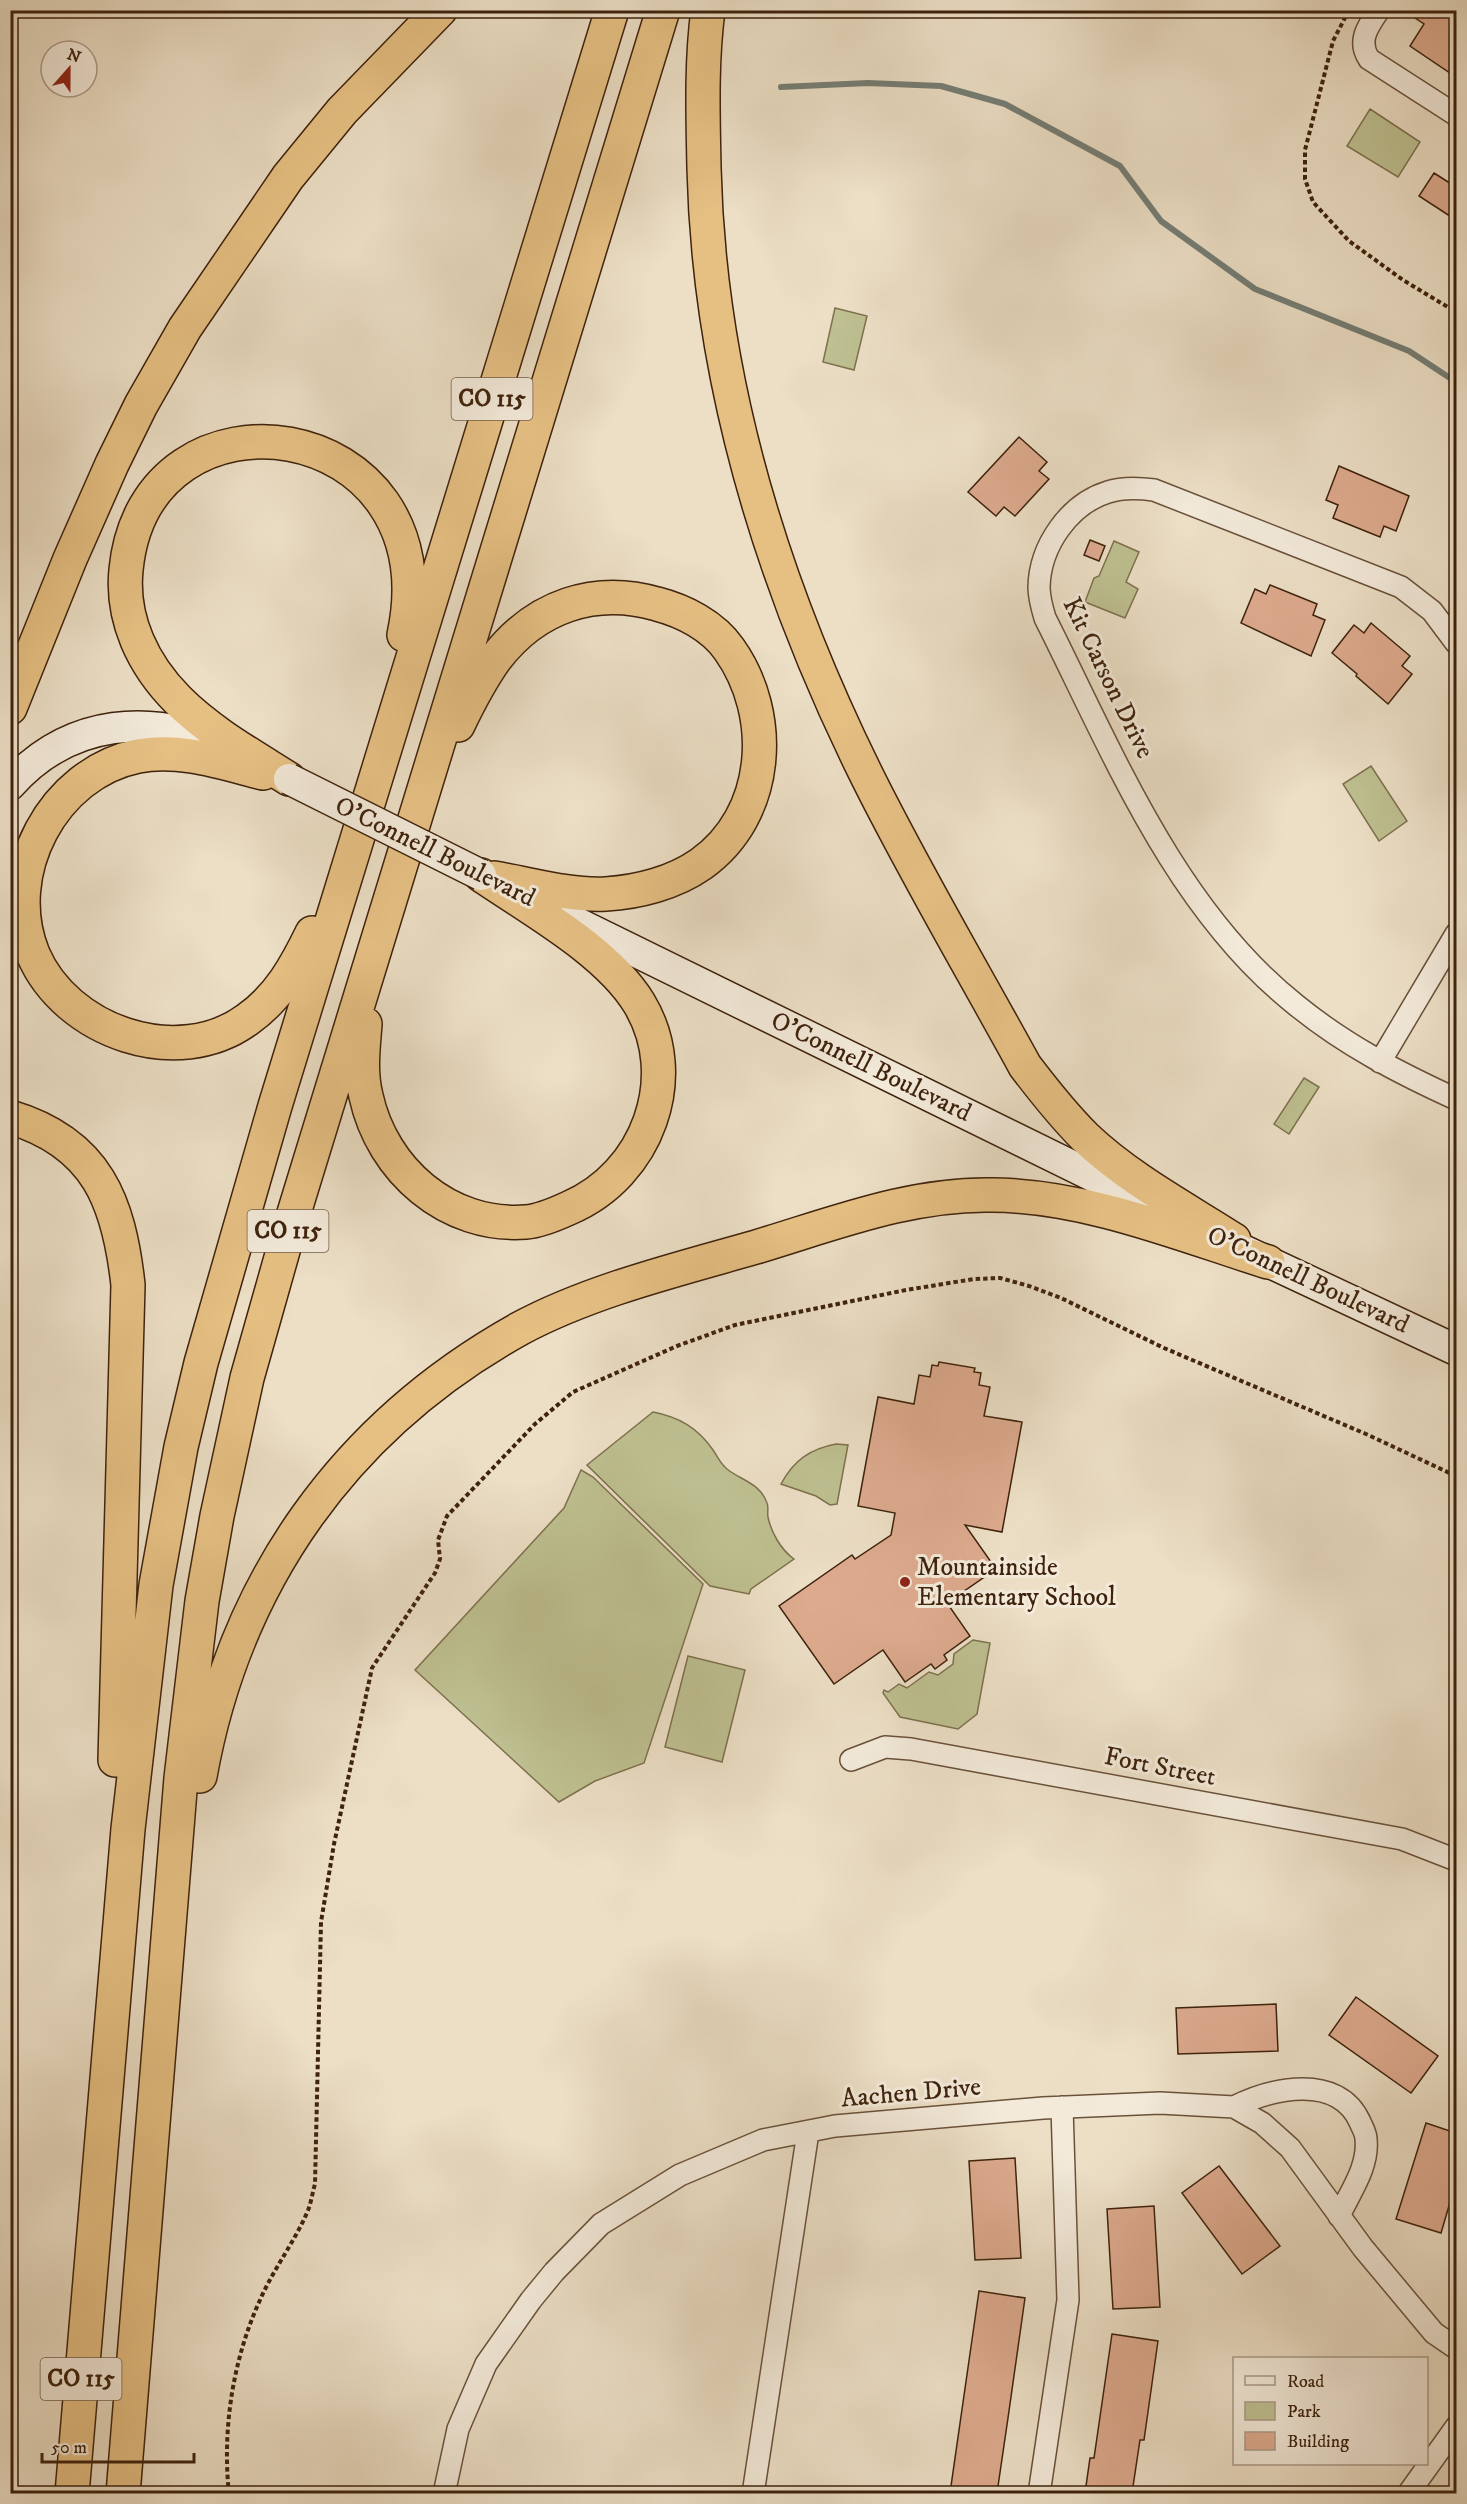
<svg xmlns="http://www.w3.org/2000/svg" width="1467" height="2504" viewBox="0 0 1467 2504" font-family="'IM FELL DW Pica',serif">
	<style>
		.green { fill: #bec091; stroke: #7e714e; stroke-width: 1.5 }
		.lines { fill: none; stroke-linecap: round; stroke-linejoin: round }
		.stream { stroke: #757e75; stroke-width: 6 }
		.building { fill: #ddaa8e; stroke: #3e220c; stroke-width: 1.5 }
		.minor-casing { stroke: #6a513a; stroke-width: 24 }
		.secondary-casing { stroke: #3e220c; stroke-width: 33 }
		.motorway-casing { stroke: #3e220c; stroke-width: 36 }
		.path { stroke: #3e220c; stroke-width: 4; stroke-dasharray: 4.5 3; stroke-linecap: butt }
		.minor { stroke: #f3eada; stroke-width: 21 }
		.secondary { stroke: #f3eada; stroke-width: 30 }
		.motorway { stroke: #e6c083; stroke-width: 33 }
		.secondary-bridge-casing { stroke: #3e220c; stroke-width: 33; stroke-linecap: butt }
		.secondary-bridge { stroke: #f3eada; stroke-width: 30 }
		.poi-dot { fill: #8f2418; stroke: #f3eada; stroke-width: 2 }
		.labels { text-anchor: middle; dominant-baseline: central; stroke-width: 6; stroke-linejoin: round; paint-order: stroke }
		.shield { fill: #f3eada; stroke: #745e4a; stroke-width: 1.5 }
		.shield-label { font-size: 24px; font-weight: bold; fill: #3e220c }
		.street-label { font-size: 26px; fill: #3e220c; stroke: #f3eada }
		.poi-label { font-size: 26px; fill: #3e220c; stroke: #f3eada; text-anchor: start }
	</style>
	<rect width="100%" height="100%" fill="#ecdfc6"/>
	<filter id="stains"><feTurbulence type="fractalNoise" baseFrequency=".00333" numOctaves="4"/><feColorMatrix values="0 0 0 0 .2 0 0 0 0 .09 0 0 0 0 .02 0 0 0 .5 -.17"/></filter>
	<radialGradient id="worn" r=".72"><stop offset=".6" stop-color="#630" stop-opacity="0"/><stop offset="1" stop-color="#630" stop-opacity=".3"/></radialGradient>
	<path class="green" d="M1370,109L1420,142L1398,177L1347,146Z
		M835,308L867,316L854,370L823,362Z
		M1114,541L1139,552L1126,582L1138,589L1125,618L1085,602L1094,578L1099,576Z
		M1371,766L1407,821L1379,841L1343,784Z
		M1304,1078L1319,1087L1289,1134L1274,1124Z
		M653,1412C679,1417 698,1428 713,1450C718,1457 720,1463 727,1469C742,1481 760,1483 767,1503C769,1507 767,1512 768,1517C771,1532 781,1550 794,1559L751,1589L749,1594L710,1586L587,1465Z
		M836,1444L848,1445L837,1504L830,1505L816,1496L781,1484C794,1460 810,1449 836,1444Z
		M581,1470L593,1477L703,1584L644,1763L595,1781L559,1802L415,1670L564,1508Z
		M973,1640L990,1643L977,1714L958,1729L900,1717L883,1693L884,1690L888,1692L899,1684L907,1688L929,1672L938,1675L953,1664L954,1654Z
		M688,1656L745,1670L722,1762L665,1747Z"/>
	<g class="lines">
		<path class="stream" d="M781,87L868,83L941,86L1005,104L1120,166L1161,221L1255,289L1409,351L1456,382"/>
	</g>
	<path class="building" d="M1403,10H1456V77L1410,46L1424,24Z
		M1434,173L1456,187V220L1419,196Z
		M1019,437L1047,462L1039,471L1049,479L1015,516L1004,507L996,516L968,492Z
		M1339,466L1409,496L1396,531L1384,526L1380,537L1333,518L1338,505L1326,500Z
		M1090,540L1105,546L1099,561L1084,555Z
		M1270,585L1317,604L1313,615L1325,620L1311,656L1241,623L1255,589L1266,594Z
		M1371,623L1410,656L1402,666L1412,674L1388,704L1356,676L1357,674L1332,653L1354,625L1364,633Z
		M939,1362L975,1368L974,1372L981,1373L979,1385L990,1387L984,1416L1022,1422L1002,1532L965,1525L996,1569L947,1603L970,1636L944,1655L947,1660L935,1669L931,1664L905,1682L883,1650L834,1684L779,1606L852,1555L855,1559L891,1535L895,1513L858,1506L878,1397L914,1404L919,1375L930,1377L932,1365L938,1366Z
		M1356,1997L1438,2056L1411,2093L1329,2035Z
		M1276,2004L1278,2051L1178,2054L1176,2008Z
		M1426,2123L1456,2133V2182L1441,2233L1396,2219Z
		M1015,2158L1021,2258L975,2260L969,2161Z
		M1219,2166L1280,2246L1242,2274L1182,2193Z
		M1154,2206L1160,2307L1113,2309L1107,2209Z
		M979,2291L1025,2298L1008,2418L997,2493H950Z
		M1112,2334L1158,2341L1144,2440H1140L1132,2493H1085L1090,2458H1094Z"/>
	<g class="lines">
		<g class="minor-casing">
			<path id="minor" d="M1379,10C1368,26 1357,41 1369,59L1456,115
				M1456,643L1432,611L1401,587L1154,490C1139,488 1123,487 1108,492C1069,504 1040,546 1039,587C1039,597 1042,608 1045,618C1113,753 1175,909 1296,1005C1345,1045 1399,1073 1456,1099
				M1380,1062L1456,934
				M851,1760L885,1747L911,1749L1402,1839L1456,1860
				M1234,2107C1272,2088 1338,2073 1360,2122C1362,2127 1366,2133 1366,2139C1369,2167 1350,2192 1339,2216
				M444,2494L458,2429L486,2364L531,2300L554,2272L601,2224L680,2175L763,2140L835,2126L1043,2108L1160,2103L1234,2107L1262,2123L1290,2148L1363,2248L1434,2333L1456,2348
				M753,2494L808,2132
				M1039,2494L1068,2300L1062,2107
				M1408,2494L1456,2427"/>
		</g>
		<g class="secondary-casing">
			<path id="secondary" d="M10,785C69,719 153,711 230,750
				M553,911L1172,1215
				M1245,1251L1456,1350"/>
		</g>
		<g class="motorway-casing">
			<path id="motorway" d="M708,10C701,63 703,116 704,168C709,381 772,584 866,774C915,873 972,969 1025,1066C1044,1091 1063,1115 1085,1137C1128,1178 1184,1208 1234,1240
				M10,708L70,559L112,464L141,405L185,328L288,177L342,111L440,10
				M458,725C469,702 481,679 496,658C536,606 595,586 657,604C684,611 713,626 729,649C776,715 770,815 701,864C674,883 638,892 606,894C569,896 530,884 494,878
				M263,773C223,763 180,748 138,756C53,773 0,873 33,954C66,1032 178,1071 248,1019C279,997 296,966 312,933
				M289,779C251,755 210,732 178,700C143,665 121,619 126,570C145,371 451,412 404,635
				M365,1024C363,1049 360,1072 366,1096C382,1170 448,1228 526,1222C540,1221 556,1214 569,1208C647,1175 684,1077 639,1003C607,951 532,910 481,875
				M10,1117C97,1143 119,1202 128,1285L115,1760
				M200,1776C235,1581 345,1426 519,1329C589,1291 679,1269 756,1247C833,1224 911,1193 993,1195C1087,1196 1179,1234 1268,1262
				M72,2494L128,1829L156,1585L181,1447L201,1363L275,1106L612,10
				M123,2494L181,1778L202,1601L217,1516L247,1378L290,1226L663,10"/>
		</g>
		<path class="path" d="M1349,10L1333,41L1305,150V179L1313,202L1349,241L1403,280L1456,312
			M10,251L16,340L10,426
			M229,2494C222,2429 233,2359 260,2300C273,2270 293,2244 306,2215C311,2205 312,2194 315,2184L321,1922L334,1844L372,1668L435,1573L440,1559L438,1540L447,1516L535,1424L573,1392L677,1346L735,1325L906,1290L974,1279L1000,1278L1029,1286L1061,1298L1164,1348L1366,1434L1456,1476"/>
		<use href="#minor" class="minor"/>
		<use href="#secondary" class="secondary"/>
		<use href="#motorway" class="motorway"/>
		<g class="secondary-bridge-casing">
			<path id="secondary-bridge" d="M289,779L481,875"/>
		</g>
		<use href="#secondary-bridge" class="secondary-bridge"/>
	</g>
	<circle class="poi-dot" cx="905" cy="1582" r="6"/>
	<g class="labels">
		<g class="shield">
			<rect x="451.5" y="378" width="81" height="42" rx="4.5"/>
			<rect x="247.5" y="1210" width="81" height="42" rx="4.5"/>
			<rect x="40.5" y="2358" width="81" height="42" rx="4.5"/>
		</g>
		<g class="shield-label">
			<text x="492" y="399">CO 115</text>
			<text x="288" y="1231">CO 115</text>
			<text x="81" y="2379">CO 115</text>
		</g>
		<g class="street-label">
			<text transform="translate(1108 678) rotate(64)">Kit Carson Drive</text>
			<text transform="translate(435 852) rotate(26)">O'Connell Boulevard</text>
			<text transform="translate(871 1067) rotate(26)">O'Connell Boulevard</text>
			<text transform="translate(1308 1280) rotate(25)">O'Connell Boulevard</text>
			<text transform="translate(1160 1767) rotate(11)">Fort Street</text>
			<text transform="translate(911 2093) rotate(-5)">Aachen Drive</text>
		</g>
		<g class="poi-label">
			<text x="917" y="1567">Mountainside<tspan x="917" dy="30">Elementary School</tspan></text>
		</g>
	</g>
	<rect width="1467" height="2504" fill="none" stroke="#ecdfc6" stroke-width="36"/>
	<rect x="12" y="12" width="1443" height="2480" fill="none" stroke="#3e220c" stroke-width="3"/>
	<rect x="18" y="18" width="1431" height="2468" fill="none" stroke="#3e220c" stroke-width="1.5"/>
	<rect x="1233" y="2357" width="195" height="108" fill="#f3eada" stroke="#ab9a88" stroke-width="1.5"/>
	<rect x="1245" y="2376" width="30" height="9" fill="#f3eada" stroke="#ab9a88" stroke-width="1.5"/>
	<text x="1287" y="2387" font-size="18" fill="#3e220c">Road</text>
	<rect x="1245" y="2402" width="30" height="18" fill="#bec091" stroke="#ab9a88" stroke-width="1.5"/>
	<text x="1287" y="2417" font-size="18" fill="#3e220c">Park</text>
	<rect x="1245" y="2432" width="30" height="18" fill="#ddaa8e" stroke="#ab9a88" stroke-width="1.5"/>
	<text x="1287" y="2447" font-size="18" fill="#3e220c">Building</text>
	<g transform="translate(69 69) rotate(21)"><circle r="28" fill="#f3eada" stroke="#ab9a88" stroke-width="1.5"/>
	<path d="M0-4.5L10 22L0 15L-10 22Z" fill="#8f2418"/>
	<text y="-9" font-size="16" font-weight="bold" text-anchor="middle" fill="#3e220c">N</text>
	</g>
	<path d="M42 2453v9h152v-9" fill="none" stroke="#3e220c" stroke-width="3"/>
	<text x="51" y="2453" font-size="18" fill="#3e220c" stroke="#f3eada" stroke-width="4.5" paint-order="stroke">50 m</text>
	<rect width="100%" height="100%" filter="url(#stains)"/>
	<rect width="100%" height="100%" fill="url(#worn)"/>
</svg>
